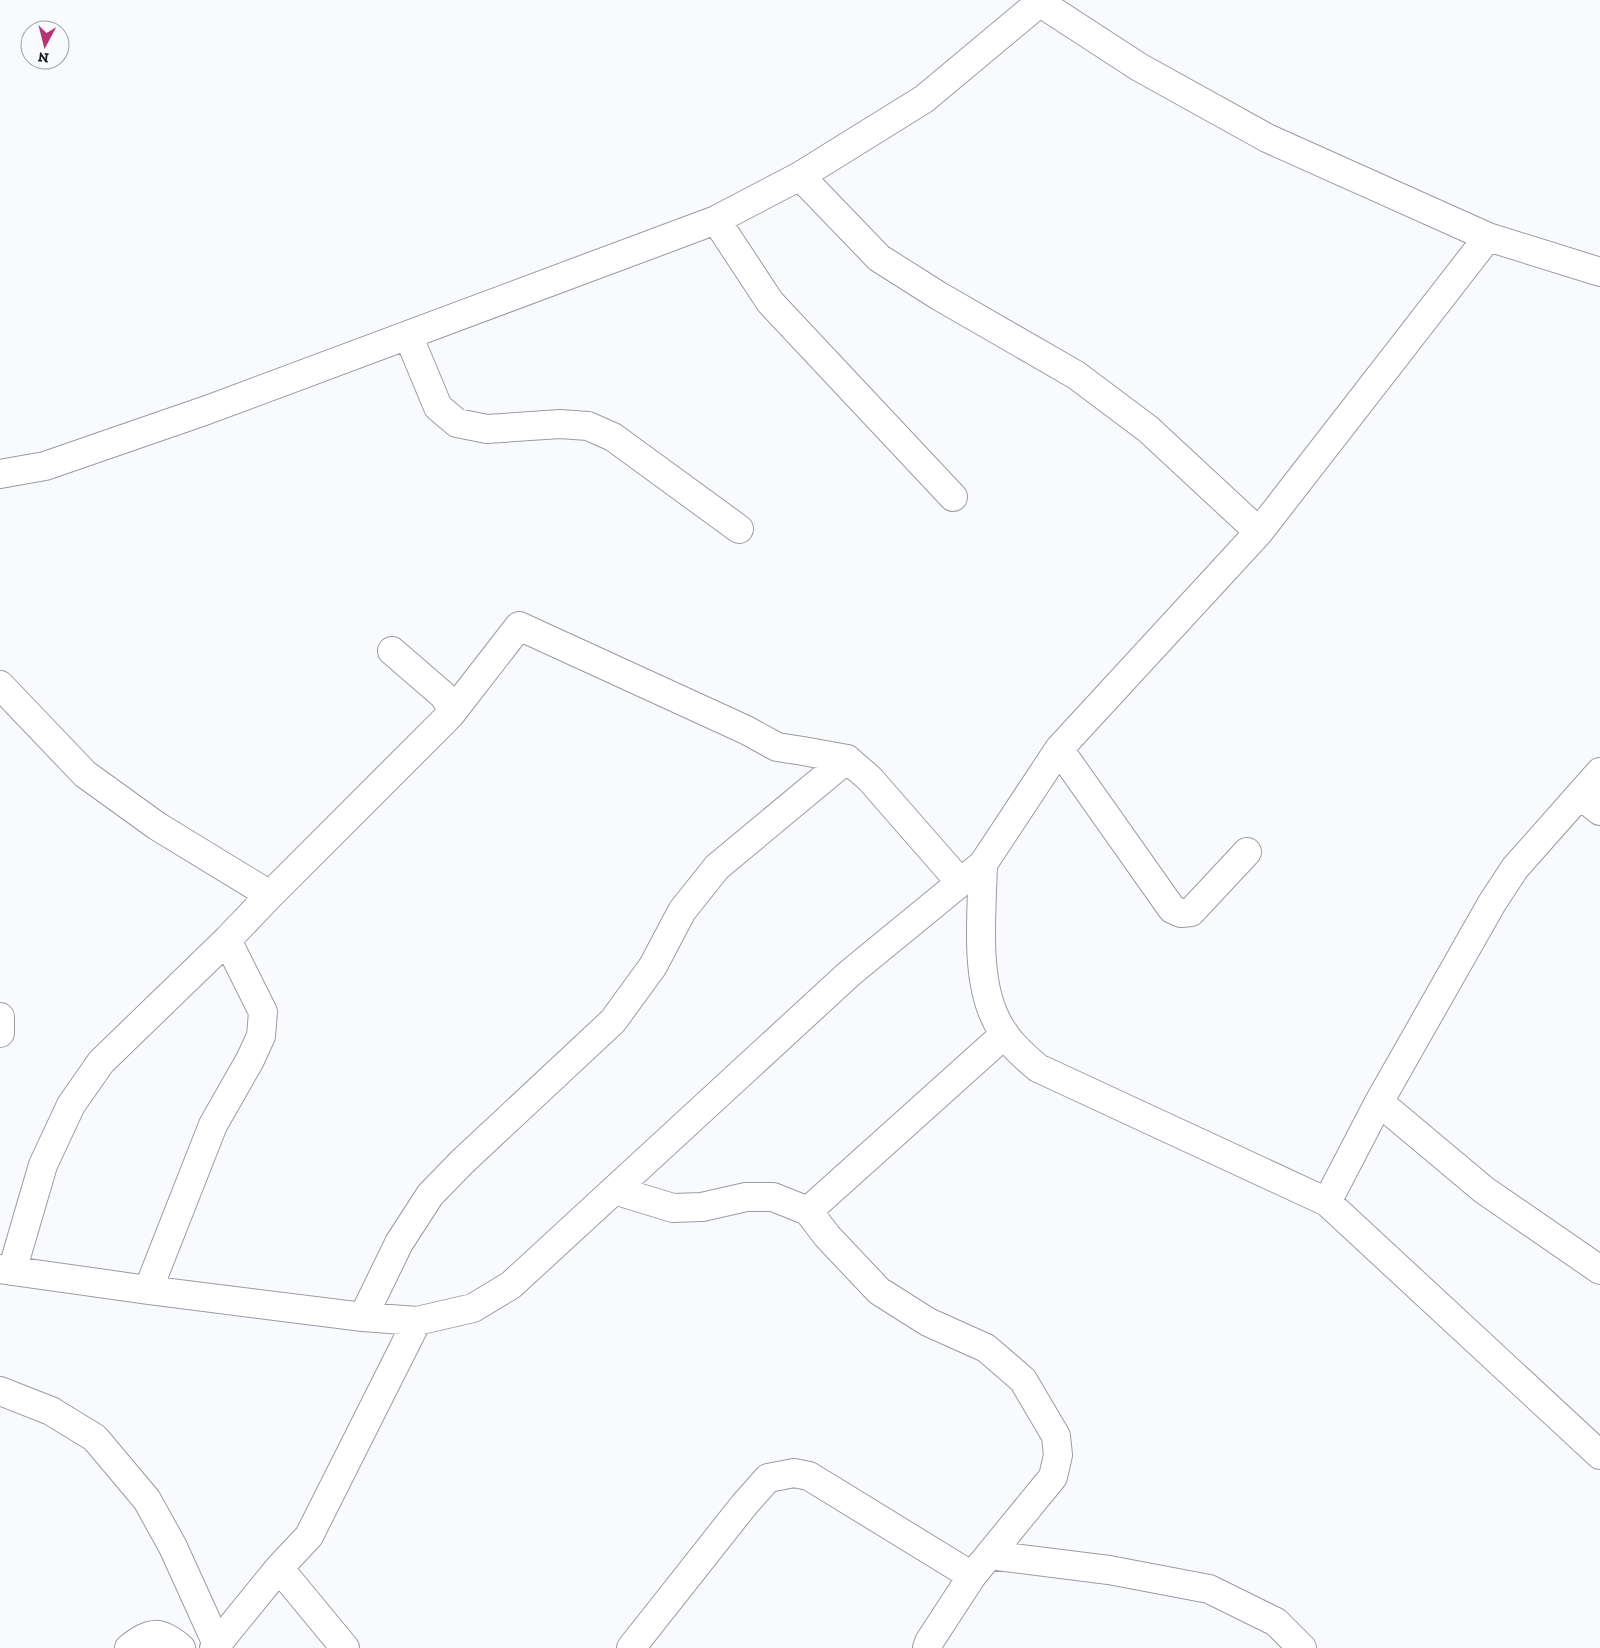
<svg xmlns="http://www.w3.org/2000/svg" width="1600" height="1648" viewBox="0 0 1600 1648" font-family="'Zilla Slab',serif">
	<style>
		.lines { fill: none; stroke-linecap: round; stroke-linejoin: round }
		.minor-casing { stroke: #9a9ca2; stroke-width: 30 }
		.minor { stroke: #fff; stroke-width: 28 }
	</style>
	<rect width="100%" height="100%" fill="#f9fafe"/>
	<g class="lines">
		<g class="minor-casing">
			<path id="minor" d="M1036,0L1139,67L1267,138L1488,237L1600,272
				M800,176L879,258L939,296L1076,375L1148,429L1259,532
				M716,220L770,302L953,497
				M408,335L438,407L457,423L487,429L560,424L588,426L613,437L739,529
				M0,474L45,466L207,410L716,220L800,176L924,99L1039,3
				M0,685L85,774L157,826L270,895
				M450,715L519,626L746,730L777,747L803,751L847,759L870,779L960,882
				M1059,749L1172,909L1181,913L1191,912L1247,852
				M1580,795L1600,811
				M983,864C982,910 975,973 994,1015C1003,1037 1020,1053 1038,1068L1327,1202L1600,1455
				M0,1017V1033
				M1379,1102L1484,1190L1600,1270
				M614,1190L673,1208L702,1207L746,1197H773L808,1211L827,1236L879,1291L928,1322L986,1348L1023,1380L1056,1436L1058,1455L1053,1477L972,1576L929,1642L927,1648
				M1327,1202L1379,1102L1492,903L1515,868L1600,772
				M808,1211L1005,1034
				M0,1269L148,1290L363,1317L417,1321L473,1308L511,1285L850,973L983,864L1059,749L1259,532L1488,237
				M12,1271L43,1165L71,1105L101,1062L227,940L270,895L450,715V706L444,696L392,651
				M148,1290L213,1125L250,1060L261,1036L263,1012L227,940
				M363,1317L399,1243L430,1195L462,1162L613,1021L653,966L682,911L717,867L847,759
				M0,1391L51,1411L95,1438L147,1500L173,1547L217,1644
				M989,1555L1109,1570L1209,1589L1276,1622L1302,1648
				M279,1568L345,1648
				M129,1648C151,1631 159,1630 181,1648
				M214,1648L279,1568L309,1536L417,1321
				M631,1648L744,1505L768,1478L794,1473L809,1476L972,1576"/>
		</g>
		<use href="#minor" class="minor"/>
	</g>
	<g transform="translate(45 45) rotate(187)"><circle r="24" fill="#f9fafe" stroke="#a0a1a4"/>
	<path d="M0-4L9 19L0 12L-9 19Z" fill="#b83376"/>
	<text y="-8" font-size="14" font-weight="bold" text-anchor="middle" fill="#1b1c1e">N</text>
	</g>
</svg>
